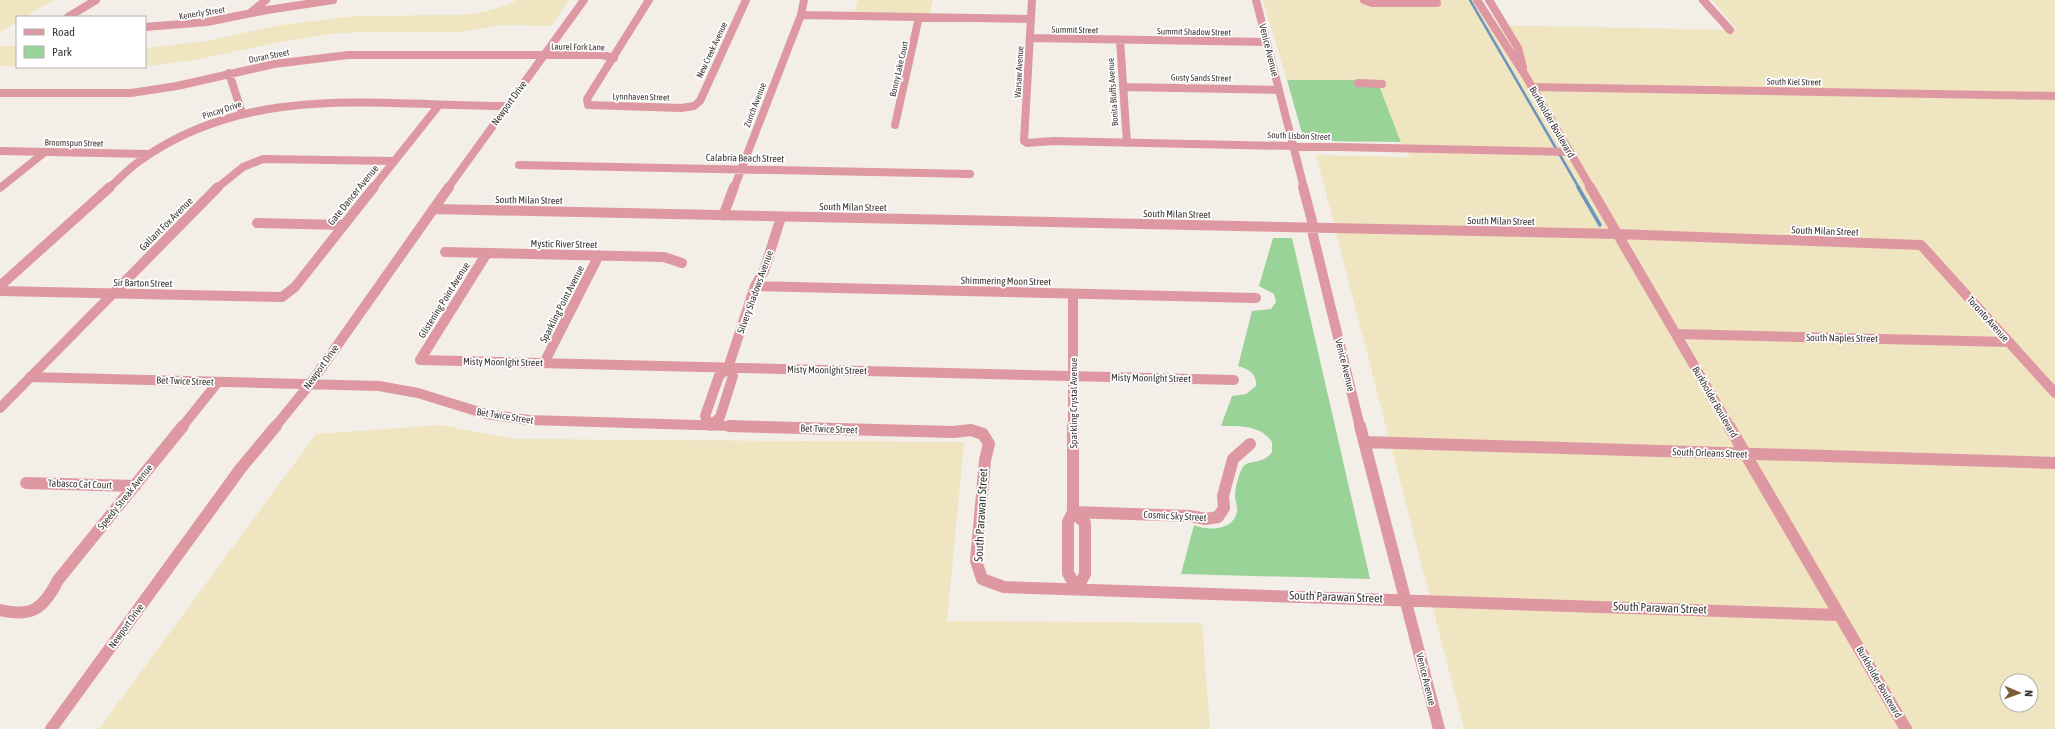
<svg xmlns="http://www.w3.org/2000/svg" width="2055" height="729" viewBox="0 0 2055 729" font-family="'Asap Condensed',sans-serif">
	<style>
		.green { fill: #9ad397 }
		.sand { fill: #efe5c0; fill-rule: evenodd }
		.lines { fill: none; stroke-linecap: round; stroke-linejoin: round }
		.stream-far1 { stroke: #6c95bc; stroke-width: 2.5 }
		.stream { stroke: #6c95bc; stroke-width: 3.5 }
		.minor-far2 { stroke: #de98a2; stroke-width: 8 }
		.minor-far1 { stroke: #de98a2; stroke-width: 10 }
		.minor { stroke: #de98a2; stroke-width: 12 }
		.labels { text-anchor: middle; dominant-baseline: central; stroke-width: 3.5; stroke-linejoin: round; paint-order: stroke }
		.far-street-label { font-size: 9px; fill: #3b3937; stroke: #fff }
		.street-label { font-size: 10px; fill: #3b3937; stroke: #fff }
		.near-street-label { font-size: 12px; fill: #3b3937; stroke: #fff }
	</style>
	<rect width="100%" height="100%" fill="#f3eee8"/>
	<path class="green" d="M1287,80H1377L1401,142L1310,141L1303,137Z
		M1273,238H1292L1370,579L1181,574L1194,525C1208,531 1234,531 1237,511C1238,506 1235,502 1235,496C1235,489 1239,472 1243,467C1249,459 1263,465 1272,452V442C1261,425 1239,426 1221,426L1232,396L1246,394L1256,386C1257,374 1249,369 1238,366L1252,311L1271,309L1276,302L1274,294L1259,286Z"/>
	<path class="sand" d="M0,0H53L25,17H17V22L0,32Z
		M516,0H569L551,26L503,25L460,32H364L338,33L280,42L194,60L145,66V48L206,41L281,25L354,16L460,15C479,13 499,10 516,0Z
		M858,0H933L929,15L854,14Z
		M1263,0H1475L1490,25L1737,30L1712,0H2055V729H1464L1316,155L1410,157L1401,142L1377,80H1287ZM2007,681H2031V705H2007Z
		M0,46H17V66H0Z
		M439,425L516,439L964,442L947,621L1202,623L1210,729H99L316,434Z"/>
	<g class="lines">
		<path class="stream-far1" d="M1470,0L1579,188"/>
		<path class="stream" d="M1578,187L1600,225"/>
		<path class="minor-far2" d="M649,0L587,99L588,105L681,108L694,106L700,101L746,0
			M1032,0L1024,141L1027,143L1053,141L1570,152
			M1256,0L1304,188
			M1364,0L1372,3H1437
			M1477,0L1525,75L1591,188
			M1489,0L1518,48L1523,67
			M1703,0L1730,30
			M250,13L266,0
			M801,15L1031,19
			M68,17L96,0
			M145,27L207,22L267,10L333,0
			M1030,38L1267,42
			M1120,40L1127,143
			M229,73L242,113
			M1358,83L1382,84
			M1123,87L1279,90
			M1532,87L2055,96
			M0,93H131L177,86L274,64L348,55H602L614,58
			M895,125L919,17
			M0,151L148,154
			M519,165L970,174
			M0,188L45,152
			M109,188C119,179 129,168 141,160C250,82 380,106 506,106
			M217,188L243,167L263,159L394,161
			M373,188L439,105
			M448,188L584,0
			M734,188L801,15L804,0"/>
		<path class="minor-far1" d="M1303,187L1312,221L1313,235L1360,427
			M1590,187L1730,427
			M433,209L1618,234L1921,245L2055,393
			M723,216L734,187
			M257,223L343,225
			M445,252L664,257L682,263
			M0,286L110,187
			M755,286L1256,298
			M0,291L282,297L295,287L374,187
			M1073,294V427
			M1676,334L2008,342
			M420,360L1234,380
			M420,360L487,253
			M544,363L599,255
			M728,368L733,376L720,417L710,426L705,416L719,376Z
			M728,368L755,286L764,271L781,217
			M30,377L379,386L418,393L486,414L529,420L764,427
			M0,408L218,187
			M182,427L218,382
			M275,427L310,384L449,187"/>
		<path class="minor" d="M729,426L954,432L971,430L983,434L989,444L985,460L976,561L982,579L1004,587L1839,615
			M1073,426V512L1068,522V573L1077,589
			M1360,426L1439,729
			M1729,426L1906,729
			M1364,442L2055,463
			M26,483L135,486
			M1073,512L1190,516L1206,519L1218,517L1224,508L1223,496L1233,459L1250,444
			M1073,512L1085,523V574L1077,589
			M0,610C32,618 44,608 58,580L183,426
			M51,729L241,468L276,426"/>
	</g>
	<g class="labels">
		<g class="far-street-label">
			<text transform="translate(202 13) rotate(-9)">Kenerly Street</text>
			<text transform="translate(1075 30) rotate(1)">Summit Street</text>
			<text transform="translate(1194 32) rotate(1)">Summit Shadow Street</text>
			<text transform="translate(578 47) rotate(1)">Laurel Fork Lane</text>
			<text transform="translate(712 50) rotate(-65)">New Creek Avenue</text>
			<text transform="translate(269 56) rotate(-11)">Duran Street</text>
			<text transform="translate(899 69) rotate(-77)">Bonny Lake Court</text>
			<text transform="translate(1019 72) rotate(-87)">Warsaw Avenue</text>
			<text transform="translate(1201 78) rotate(1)">Gusty Sands Street</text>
			<text transform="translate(1794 82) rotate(1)">South Kiel Street</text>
			<text transform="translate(1113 92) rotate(-94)">Bonita Bluffs Avenue</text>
			<text transform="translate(641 97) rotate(1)">Lynnhaven Street</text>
			<text transform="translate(755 105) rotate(-69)">Zurich Avenue</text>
			<text transform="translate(222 110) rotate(-18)">Pincay Drive</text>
			<text transform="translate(1299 136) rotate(2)">South Lisbon Street</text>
			<text transform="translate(74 143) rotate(1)">Broomspun Street</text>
		</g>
		<g class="street-label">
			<text transform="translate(1269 50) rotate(76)">Venice Avenue</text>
			<text transform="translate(509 103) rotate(-54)">Newport Drive</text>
			<text transform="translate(1552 122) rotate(60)">Burkholder Boulevard</text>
			<text transform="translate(745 158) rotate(1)">Calabria Beach Street</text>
			<text transform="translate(353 195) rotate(-51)">Gate Dancer Avenue</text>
			<text transform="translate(529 200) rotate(1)">South Milan Street</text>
			<text transform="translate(853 207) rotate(1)">South Milan Street</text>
			<text transform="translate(1177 214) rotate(1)">South Milan Street</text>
			<text transform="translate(1501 221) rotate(1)">South Milan Street</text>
			<text transform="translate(166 224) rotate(-45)">Gallant Fox Avenue</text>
			<text transform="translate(1825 231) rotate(2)">South Milan Street</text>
			<text transform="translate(564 244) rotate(1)">Mystic River Street</text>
			<text transform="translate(1006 281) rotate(1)">Shimmering Moon Street</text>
			<text transform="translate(143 283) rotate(1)">Sir Barton Street</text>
			<text transform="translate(755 292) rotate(-70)">Silvery Shadows Avenue</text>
			<text transform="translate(444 300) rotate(-58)">Glistening Point Avenue</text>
			<text transform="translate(562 304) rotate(-63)">Sparkling Point Avenue</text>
			<text transform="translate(1988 319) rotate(48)">Toronto Avenue</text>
			<text transform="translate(1842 338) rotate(1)">South Naples Street</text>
			<text transform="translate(503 362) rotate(1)">Misty Moonlght Street</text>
			<text transform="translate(1345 365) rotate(76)">Venice Avenue</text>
			<text transform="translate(321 367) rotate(-54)">Newport Drive</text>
			<text transform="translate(827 370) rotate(1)">Misty Moonlght Street</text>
			<text transform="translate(1151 378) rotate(1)">Misty Moonlght Street</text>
			<text transform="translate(185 381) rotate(2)">Bet Twice Street</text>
			<text transform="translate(1715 402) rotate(60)">Burkholder Boulevard</text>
			<text transform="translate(1073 403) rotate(-90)">Sparkling Crystal Avenue</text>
			<text transform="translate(505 416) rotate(9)">Bet Twice Street</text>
			<text transform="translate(829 429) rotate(2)">Bet Twice Street</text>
			<text transform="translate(1710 453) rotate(2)">South Orleans Street</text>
			<text transform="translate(80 484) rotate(2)">Tabasco Cat Court</text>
			<text transform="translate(125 497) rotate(-51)">Speedy Streak Avenue</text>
			<text transform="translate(1175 516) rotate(3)">Cosmic Sky Street</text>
			<text transform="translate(126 626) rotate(-54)">Newport Drive</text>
			<text transform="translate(1426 679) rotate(76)">Venice Avenue</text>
			<text transform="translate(1879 682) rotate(60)">Burkholder Boulevard</text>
		</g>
		<g class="near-street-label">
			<text transform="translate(981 515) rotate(-87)">South Parawan Street</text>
			<text transform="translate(1336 597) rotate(2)">South Parawan Street</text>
			<text transform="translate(1660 608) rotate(2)">South Parawan Street</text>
		</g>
	</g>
	<rect x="16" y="16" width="130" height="52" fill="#ffffff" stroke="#b1b0af"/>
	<rect x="24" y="29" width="20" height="6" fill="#de98a2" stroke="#b1b0af"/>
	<text x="52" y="36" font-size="12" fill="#3b3937">Road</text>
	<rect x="24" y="46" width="20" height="12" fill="#9ad397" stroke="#b1b0af"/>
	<text x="52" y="56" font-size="12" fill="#3b3937">Park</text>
	<g transform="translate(2019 693) rotate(92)"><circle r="19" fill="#ffffff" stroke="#b1b0af"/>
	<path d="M0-3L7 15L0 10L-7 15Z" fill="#7c5c32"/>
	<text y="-6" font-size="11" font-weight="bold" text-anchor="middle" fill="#3b3937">N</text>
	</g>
</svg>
